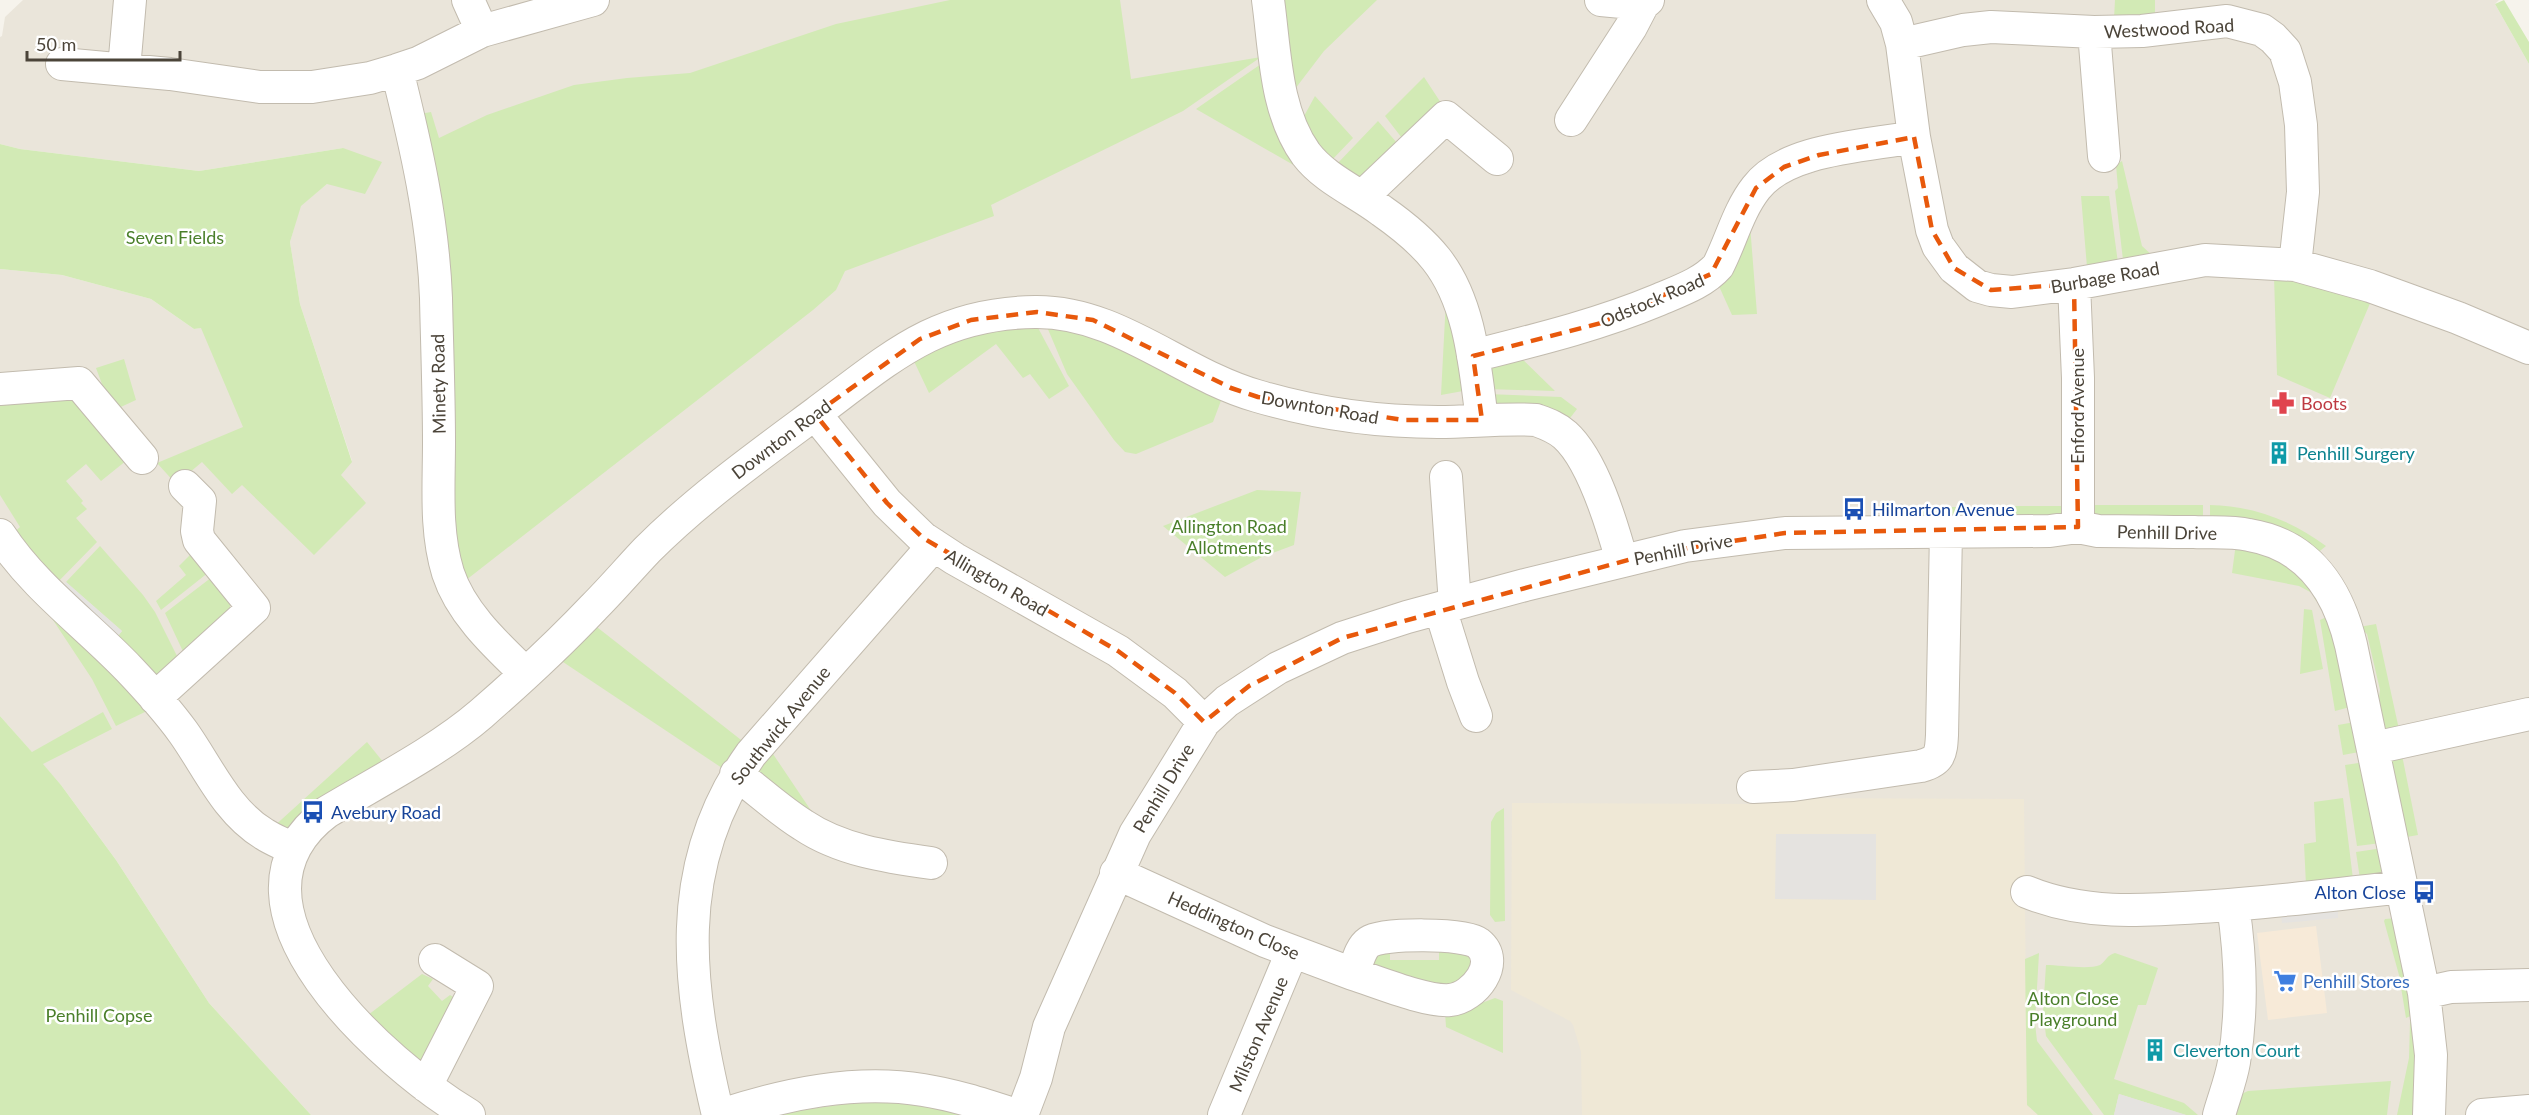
<svg xmlns="http://www.w3.org/2000/svg" width="2529" height="1115" viewBox="0 0 2529 1115" font-family="Lato,sans-serif">
	<style>
		.residential { fill: #eae5da }
		.commercial { fill: #f7ead8 }
		.education { fill: #efe8d6 }
		.green { fill: #d2eab5 }
		.parking { fill: #e5e3e0 }
		.lines { fill: none; stroke-linecap: round; stroke-linejoin: round }
		.minor-casing { stroke: #c2bbae; stroke-width: 34 }
		.minor { stroke: #fff; stroke-width: 32 }
		.marked { fill: none; stroke: #e8590c; stroke-width: 4.5; stroke-dasharray: 12 8; stroke-linejoin: round }
		.labels { text-anchor: middle; dominant-baseline: central; stroke-width: 5; stroke-linejoin: round; paint-order: stroke }
		.street-label { font-size: 18px; fill: #4b4439; stroke: #fff }
		.park-label { font-size: 18px; fill: #4a7f2a; stroke: #fff }
		.health-label { font-size: 18px; fill: #be3a42; stroke: #fff; text-anchor: start }
		.culture-label { font-size: 18px; fill: #0d838f; stroke: #fff; text-anchor: start }
		.transit-label { font-size: 18px; fill: #164399; stroke: #fff; text-anchor: start }
		.shop-label { font-size: 18px; fill: #366cbe; stroke: #fff; text-anchor: start }
	</style>
	<rect width="100%" height="100%" fill="#f6f3ec"/>
	<path class="residential" d="M23,0H2499L2495,4L2529,64V1115H311L209,1003L116,860L61,785L0,716V269L62,275L151,299L194,329L211,326L352,461L300,304L290,242L300,206L327,184L343,148L199,171L20,149L0,144V37L2,36L5,17Z"/>
	<path class="commercial" d="M2316,926L2327,1013L2268,1020L2257,933Z"/>
	<path class="education" d="M1786,798L2024,799L2027,1105L2038,1115H1582L1581,1052L1573,1025L1570,1021L1511,990L1512,803L1753,804Z"/>
	<path class="green" d="M950,0H1120L1131,79L1261,57L1183,111L991,205L994,216L845,271L836,290L813,310L461,584L451,558L420,114L431,112L439,138L487,115L574,85L627,78L690,73L836,24Z
		M1282,0H1377L1324,51L1295,89Z
		M2115,0H2155V17L2114,19Z
		M2504,0L2529,42V64L2495,4Z
		M1261,64L1297,167L1196,109Z
		M1424,77L1443,106L1408,146L1385,116Z
		M1315,96L1353,138L1330,162L1321,153L1303,118Z
		M1378,121L1404,151L1363,183L1336,165Z
		M0,144L20,149L199,171L343,148L382,162L365,194L327,184L301,206L290,242L300,304L352,462L341,475L366,503L314,555L242,485L232,494L202,462L176,484L157,463L243,427L201,328L194,329L151,299L62,275L0,269Z
		M2122,161L2142,246L2153,256L2123,260L2115,191L2118,188L2116,165Z
		M2081,196H2109L2118,263L2087,267Z
		M1750,225L1757,314L1732,315L1718,284Z
		M2274,276L2292,278L2371,301L2330,398L2277,375Z
		M1446,299H1448L1463,391L1441,395Z
		M1036,324L1069,386L1049,399L1030,374L1023,378L996,344L929,393L912,357L957,337Z
		M1047,327C1110,336 1166,370 1222,398L1213,422L1136,454L1125,452L1114,440L1067,374Z
		M1516,353L1555,391L1485,389L1489,366Z
		M124,359L136,400L112,411L96,368Z
		M1487,394L1561,397L1577,409L1567,422L1503,406L1496,403Z
		M0,398L71,399L89,418L132,456L101,481L86,464L66,481L83,501L81,503L87,509L76,518L97,542L53,587L10,536L20,527L0,495Z
		M1257,490L1301,492L1294,545L1262,557L1225,577L1163,526Z
		M2087,505H2203V522L2113,521L2093,514Z
		M2210,505C2253,506 2291,520 2326,546L2315,555L2210,521Z
		M1974,506H2069L2064,515L1975,522Z
		M1896,507H1967L1966,521H1895Z
		M2236,543L2279,556L2322,597L2316,601L2312,593L2299,586L2232,573Z
		M100,546L143,595L155,612L181,664L159,681L114,641L122,631L66,582Z
		M196,549L209,572L161,610L156,601L186,575L179,566Z
		M212,577L230,603V611L187,660L165,613Z
		M46,603L149,710L116,726L92,679L51,617Z
		M2304,609L2312,610L2323,669L2300,674Z
		M2331,615L2350,707L2335,711L2320,620Z
		M593,624L745,743L725,770L560,660Z
		M2376,624L2400,734L2385,730L2377,712L2380,690L2367,634L2359,627Z
		M103,712L112,729L43,764L61,785L116,860L209,1003L311,1115H0V716L32,752Z
		M2355,722L2359,752L2343,755L2338,725Z
		M367,742L388,768L294,832L271,829Z
		M2401,750L2418,835L2401,838L2391,762Z
		M771,751L812,812L808,820L755,773Z
		M2365,762L2381,843L2357,846L2345,765Z
		M2343,798L2353,879L2306,885L2304,844L2316,842L2314,802Z
		M1504,808L1505,921L1495,922L1490,915L1491,822L1496,813Z
		M2383,848C2383,859 2385,868 2379,876L2360,879L2356,852Z
		M2397,918L2413,1015L2406,1018L2399,975L2384,921L2385,919Z
		M1390,949V960H1439V949L1476,952L1465,988L1374,973L1368,954Z
		M2039,953L2035,1023L2037,1041L2093,1115H2038L2027,1105L2025,959Z
		M2115,953L2158,968L2146,1005H2138L2114,1079L2184,1103L2198,1115H2186L2119,1094L2114,1115H2104L2046,1036L2043,1011L2046,965C2059,965 2089,970 2100,965C2106,961 2107,955 2115,953Z
		M422,974L433,979L428,986L442,1001L450,995L455,998L422,1066L368,1015Z
		M1495,998L1503,1001V1053L1446,1027L1445,1012L1471,1007Z
		M2410,1022H2415L2418,1115H2397L2409,1058Z
		M2391,1081L2387,1115H2236L2231,1109L2235,1097L2248,1091Z
		M903,1102L970,1115H769L852,1103Z"/>
	<path class="parking" d="M66,582L122,631L114,641L57,592Z
		M1776,834H1876V900L1775,899Z
		M2338,909V918L2282,923L2281,915Z
		M2119,1094L2186,1115H2114Z"/>
	<g class="lines">
		<g class="minor-casing">
			<path id="minor" d="M468,0L482,31
				M1268,0C1275,50 1275,111 1306,154C1325,179 1357,192 1382,211C1402,225 1421,240 1436,259C1471,303 1475,368 1482,420
				M1601,0L1643,4L1648,0
				M1883,0L1896,22L1902,44L1914,137L1932,230L1938,246L1954,268L1977,286L1991,290L2012,292L2074,284L2205,260L2295,265L2370,286L2458,318L2529,348
				M2094,32L2104,156
				M1902,44L1963,30L1991,27L2094,32L2142,31L2227,21L2262,30L2273,38L2285,51L2295,82L2301,125L2303,192L2295,265
				M62,64L170,74L260,87H312L370,78L397,70L418,63L482,31L593,0
				M124,69L130,0
				M397,70C416,146 433,220 436,298C437,346 439,395 439,443C439,486 435,531 448,573C461,613 496,645 525,673
				M1571,120L1631,27L1643,4
				M1362,197L1446,117L1497,159
				M2074,284L2078,378V527
				M1473,356C1536,340 1598,325 1658,300C1679,291 1703,283 1718,266C1731,241 1738,211 1756,188C1786,148 1868,146 1914,137
				M0,389L79,383L142,458
				M815,414L887,503L923,538L955,559L1118,651L1175,693L1204,722
				M1446,477L1455,604
				M0,535C35,588 86,624 129,669C148,689 167,710 183,732C208,767 226,811 264,834C273,840 284,844 293,849
				M1440,608L1463,682L1476,716
				M155,698L254,608L199,540L197,531L200,501L185,486
				M2374,748L2529,714
				M736,774C759,791 779,810 803,825C840,850 887,857 931,863
				M1753,787L1793,785L1921,766C1940,761 1941,754 1942,735L1946,532
				M1116,873L1265,941L1353,974C1357,964 1360,948 1369,942C1382,933 1466,933 1478,943C1502,962 1474,998 1450,1000C1426,1002 1378,982 1353,974
				M2027,892C2083,915 2141,911 2200,907C2267,903 2334,895 2401,887
				M2424,993L2451,987L2529,985
				M426,1086L477,986L435,960
				M469,1115C387,1066 202,905 327,812C377,782 438,751 481,714C520,680 559,644 594,607C612,589 629,569 647,550C698,499 758,456 816,413C890,358 937,313 1035,312C1118,311 1180,374 1257,396C1314,413 1378,422 1438,422C1471,422 1503,418 1536,420C1547,424 1556,427 1565,435C1593,460 1612,525 1622,561
				M718,1115C688,988 670,867 751,754L934,545
				M721,1115C785,1094 855,1079 923,1090C955,1095 985,1105 1016,1115
				M1022,1115L1036,1078L1049,1027L1135,834L1204,722L1227,701L1278,668L1342,638L1407,617L1525,585L1685,546L1785,533L2050,531L2078,527L2098,531C2130,531 2162,532 2194,532C2212,533 2231,531 2249,535C2309,545 2338,590 2351,645L2424,993L2431,1055L2429,1115
				M1224,1115L1292,952
				M2219,1115C2224,1097 2231,1080 2234,1062C2243,1009 2241,958 2233,905
				M2482,1115L2529,1111"/>
		</g>
		<use href="#minor" class="minor"/>
	</g>
	<path class="marked" d="M1914,137L1932,230L1954,268L1991,290L2074,284L2078,527L1785,533L1650,554L1342,638L1249,686L1204,722L1175,693L1118,651L923,538L887,503L815,414L920,339L971,320L1037,312L1093,320L1231,388L1258,397L1403,420H1482L1473,356L1601,323L1711,274L1756,188L1784,167L1819,155Z"/>
	<defs>
		<g id="pharmacy-bare" transform="scale(1.8)"><path d="M-2-6h4v4h4v4h-4v4h-4v-4h-4v-4h4Z" fill="#e0444e" stroke="#fff" stroke-width="2.5" paint-order="stroke"/></g>
		<g id="building-bare" transform="scale(1.8)"><path d="M-4-6H4V6H1V3H-1V6H-4ZM-2.5-4.3h1.7v1.8h-1.7ZM.8-4.3h1.7v1.8H.8ZM-2.5-1h1.7V.8h-1.7ZM.8-1h1.7V.8H.8Z" fill="#0f9aa8" stroke="#fff" stroke-width="2.5" paint-order="stroke"/></g>
		<g id="bus-bare" transform="scale(1.8)"><path d="M-5-6H5V4H4V6H2V4H-2V6H-4V4H-5ZM-3.5-4V0h7V-4ZM-3.5 1.2v1.5H-2V1.2ZM2 1.2v1.5H3.5V1.2Z" fill="#1a4fb4" stroke="#fff" stroke-width="2.5" paint-order="stroke"/></g>
		<g id="supermarket-bare" transform="scale(1.8)"><path d="M-6-5.5h2.5l.6 2H6L4.5 2H-2.5L-4.4-4H-6ZM-1.5 3.2a1.3 1.3 0 1 0 .1 0ZM3 3.2a1.3 1.3 0 1 0 .1 0Z" fill="#3f7fe0" stroke="#fff" stroke-width="2.5" paint-order="stroke"/></g>
	</defs>
	<g fill-rule="evenodd">
		<use href="#pharmacy-bare" x="2283" y="403"/>
		<use href="#building-bare" x="2279" y="453"/>
		<use href="#bus-bare" x="1854" y="509"/>
		<use href="#bus-bare" x="313" y="812"/>
		<use href="#bus-bare" x="2424" y="892"/>
		<use href="#supermarket-bare" x="2285" y="981"/>
		<use href="#building-bare" x="2155" y="1050"/>
	</g>
	<g class="labels">
		<g class="street-label">
			<text transform="translate(2169 28) rotate(-3)">Westwood Road</text>
			<text transform="translate(2105 277) rotate(-10)">Burbage Road</text>
			<text transform="translate(1652 300) rotate(-23)">Odstock Road</text>
			<text transform="translate(438 384) rotate(-91)">Minety Road</text>
			<text transform="translate(2077 406) rotate(-90)">Enford Avenue</text>
			<text transform="translate(1320 407) rotate(10)">Downton Road</text>
			<text transform="translate(781 439) rotate(-37)">Downton Road</text>
			<text transform="translate(2167 532) rotate(1)">Penhill Drive</text>
			<text transform="translate(1683 549) rotate(-11)">Penhill Drive</text>
			<text transform="translate(997 582) rotate(30)">Allington Road</text>
			<text transform="translate(780 725) rotate(-51)">Southwick Avenue</text>
			<text transform="translate(1163 788) rotate(-59)">Penhill Drive</text>
			<text transform="translate(1234 925) rotate(24)">Heddington Close</text>
			<text transform="translate(1258 1034) rotate(-67)">Milston Avenue</text>
		</g>
		<g class="park-label">
			<text x="175" y="237">Seven Fields</text>
			<text x="1229" y="526">Allington Road<tspan x="1229" dy="21">Allotments</tspan></text>
			<text x="2073" y="998">Alton Close<tspan x="2073" dy="21">Playground</tspan></text>
			<text x="99" y="1015">Penhill Copse</text>
		</g>
		<g class="health-label">
			<text x="2301" y="403">Boots</text>
		</g>
		<g class="culture-label">
			<text x="2297" y="453">Penhill Surgery</text>
			<text x="2173" y="1050">Cleverton Court</text>
		</g>
		<g class="transit-label">
			<text x="1872" y="509">Hilmarton Avenue</text>
			<text x="331" y="812">Avebury Road</text>
			<text x="2406" y="892" text-anchor="end">Alton Close</text>
		</g>
		<g class="shop-label">
			<text x="2303" y="981">Penhill Stores</text>
		</g>
	</g>
	<path d="M27 51v9h153v-9" fill="none" stroke="#4b4439" stroke-width="3"/>
	<text x="36" y="51" font-size="18" fill="#4b4439" stroke="#ffffff" stroke-width="4.5" paint-order="stroke">50 m</text>
</svg>
